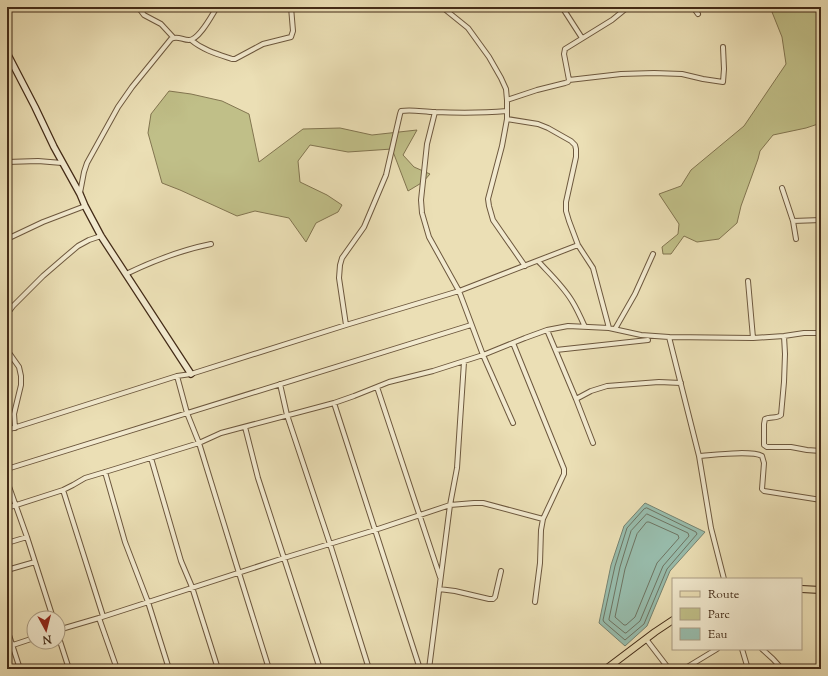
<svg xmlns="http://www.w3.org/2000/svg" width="828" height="676" viewBox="0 0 828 676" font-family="'Sorts Mill Goudy',serif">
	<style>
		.green { fill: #c0bf88; stroke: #827550 }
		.water { fill: #98bdad; stroke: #768371 }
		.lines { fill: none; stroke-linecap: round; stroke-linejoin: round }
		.shore { stroke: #6e7462; stroke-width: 1 }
		.street-casing { stroke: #6d583e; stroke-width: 6 }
		.secondary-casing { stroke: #432b17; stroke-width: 8 }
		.primary-casing { stroke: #432b17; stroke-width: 8 }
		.street { stroke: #f2eacf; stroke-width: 4 }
		.secondary { stroke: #f2eacf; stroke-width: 5.5 }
		.primary { stroke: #ebdfb5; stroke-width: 6 }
	</style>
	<rect width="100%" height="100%" fill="#ebdfb5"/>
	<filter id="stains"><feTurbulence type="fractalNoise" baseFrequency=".005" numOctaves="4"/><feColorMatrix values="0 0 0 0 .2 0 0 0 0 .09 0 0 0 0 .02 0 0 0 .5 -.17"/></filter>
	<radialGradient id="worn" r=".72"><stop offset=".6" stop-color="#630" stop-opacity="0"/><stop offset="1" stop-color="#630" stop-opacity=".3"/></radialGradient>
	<path class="green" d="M770,7H821V123L806,128L773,135L760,151L758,159L741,206L737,223L719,239L697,242L684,236L671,254H663L662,247L678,234L679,224L659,194L681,186L691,170L744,126L786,64L782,37Z
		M169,91L191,94L222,101L249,114L259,162L303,129L340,128L372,135L417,130L403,155L414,167L430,174L423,182L408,191L392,149L348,152L310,145L298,161L300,182L327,195L342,205L338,212L316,223L306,242L289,218L255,211L237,216L180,190L162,183L148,133L151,114Z"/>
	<path class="water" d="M645,503L705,532L670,571L647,626L625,646L599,623L611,565L624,526Z"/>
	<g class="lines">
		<path class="shore" d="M647,508L696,532L697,534L667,569L644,624L625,640L604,622L603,620L615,566L627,528L644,509Z
			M647,514L688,533L689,536L663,566L640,621L626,633H625L609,620V619L620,567L631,531Z
			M647,522H649L678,535L679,538L657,563L635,617L626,625H624L615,617L625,569L637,534Z"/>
		<g class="street-casing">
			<path id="street" d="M138,7L144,15L161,24L173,37
				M442,7L468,28L489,57L501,78L506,89L507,100V119L502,146L488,199L489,206L493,220L525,266
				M562,7L582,38
				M693,7L698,14
				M88,8V7
				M191,40C203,50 217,54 232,59H235L263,44L291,37L293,31L291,7
				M569,80L621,74L654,73L682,74L703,79L723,82L724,69L723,47
				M507,100L537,90L565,83L568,82L569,80L564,54L565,49L612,20L628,7
				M507,119L538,124L548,128L571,141L575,145L576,149V157L566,202V211L569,221L578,245L593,268L609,328
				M7,162L38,161L62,163
				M782,188L793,221L821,220
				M80,193L84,172L87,163L118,107L132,87L171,39C177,35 182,40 189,40C199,40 212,15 217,7
				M793,221L796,239
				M7,239L43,222L85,206
				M538,261C550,274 563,286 572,301C577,309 581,318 585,327
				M126,274C153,261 181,250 211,244
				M748,281L753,338
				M7,314L13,306L43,276L65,257L78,246L89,240L101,236
				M346,325L339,278L340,265L342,258L364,227L386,175L400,114L401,111C412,109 424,112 435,112C459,113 483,113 507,111
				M615,329L635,294L653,254
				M547,330L576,399L593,443
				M784,336L785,354L784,382L781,415C777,419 770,416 765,419L764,424V445L767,447H791L807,450L821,451
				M669,337L699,456L711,528L724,579
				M513,343L564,469V474L543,519L541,530L540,563L535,602
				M7,350L19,367L21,376V385L14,414L15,428
				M556,350L648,340
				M177,376L187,413L199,443L239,573L269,669
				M280,384L287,415L330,544L369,669
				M377,387L440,577
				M576,399L591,391L607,386L659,382L681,383
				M334,403L420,669
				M513,423L483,355L525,338L547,330L568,326L609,328L641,335L669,337L753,338L784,336L804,333H821
				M245,427L258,478L320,669
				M7,430L177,376L191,374L346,325L459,291L578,245
				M699,456C713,455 751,450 762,456L764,463L762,489L764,491L821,500
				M151,458L181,561L192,587L218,669
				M7,469L471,325
				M105,472L125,542L148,602L169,669
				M7,481L27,537L53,618
				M63,490L103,616
				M7,508L63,490L73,485L85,478L105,472L199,443L221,433L334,403L354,396L389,382L433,371L483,355L459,291L429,237L422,213L421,200L427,144L435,112
				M7,543L27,537
				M7,570L35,562
				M439,589L455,591L489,599H493L495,597L501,571
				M99,618L117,669
				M7,629L20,669
				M58,630L99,618L284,558L375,530L450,505L474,503H483L543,519
				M58,635L69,669
				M646,639L669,669
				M7,647L34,638
				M742,649L748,669
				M762,649L773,659L782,669
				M429,669L450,505L457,468L460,422L464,362
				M684,669L717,649"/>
		</g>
		<g class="secondary-casing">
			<path id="secondary" d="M7,53L35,107L54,147L80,194L85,206L101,236L191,374"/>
		</g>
		<g class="primary-casing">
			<path id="primary" d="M801,589L821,590
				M606,669L655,632L673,620"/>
		</g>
		<use href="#street" class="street"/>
		<use href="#secondary" class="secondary"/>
		<use href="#primary" class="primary"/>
	</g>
	<rect width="828" height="676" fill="none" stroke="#ebdfb5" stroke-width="24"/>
	<rect x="8" y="8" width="812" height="660" fill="none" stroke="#432b17" stroke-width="2"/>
	<rect x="12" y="12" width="804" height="652" fill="none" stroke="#432b17"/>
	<rect x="672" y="578" width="130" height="72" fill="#f2eacf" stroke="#ac9e85"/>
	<rect x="680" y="591" width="20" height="6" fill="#ebdfb5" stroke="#ac9e85"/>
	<text x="708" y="598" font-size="12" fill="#432b17">Route</text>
	<rect x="680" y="608" width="20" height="12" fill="#c0bf88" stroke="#ac9e85"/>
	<text x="708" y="618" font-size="12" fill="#432b17">Parc</text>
	<rect x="680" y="628" width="20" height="12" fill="#98bdad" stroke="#ac9e85"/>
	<text x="708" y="638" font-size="12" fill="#432b17">Eau</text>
	<g transform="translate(46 630) rotate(173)"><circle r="19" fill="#f2eacf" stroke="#ac9e85"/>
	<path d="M0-3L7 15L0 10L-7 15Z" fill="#8f2418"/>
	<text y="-6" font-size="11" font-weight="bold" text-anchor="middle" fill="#432b17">N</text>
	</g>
	<rect width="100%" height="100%" filter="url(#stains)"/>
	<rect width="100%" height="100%" fill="url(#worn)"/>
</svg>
